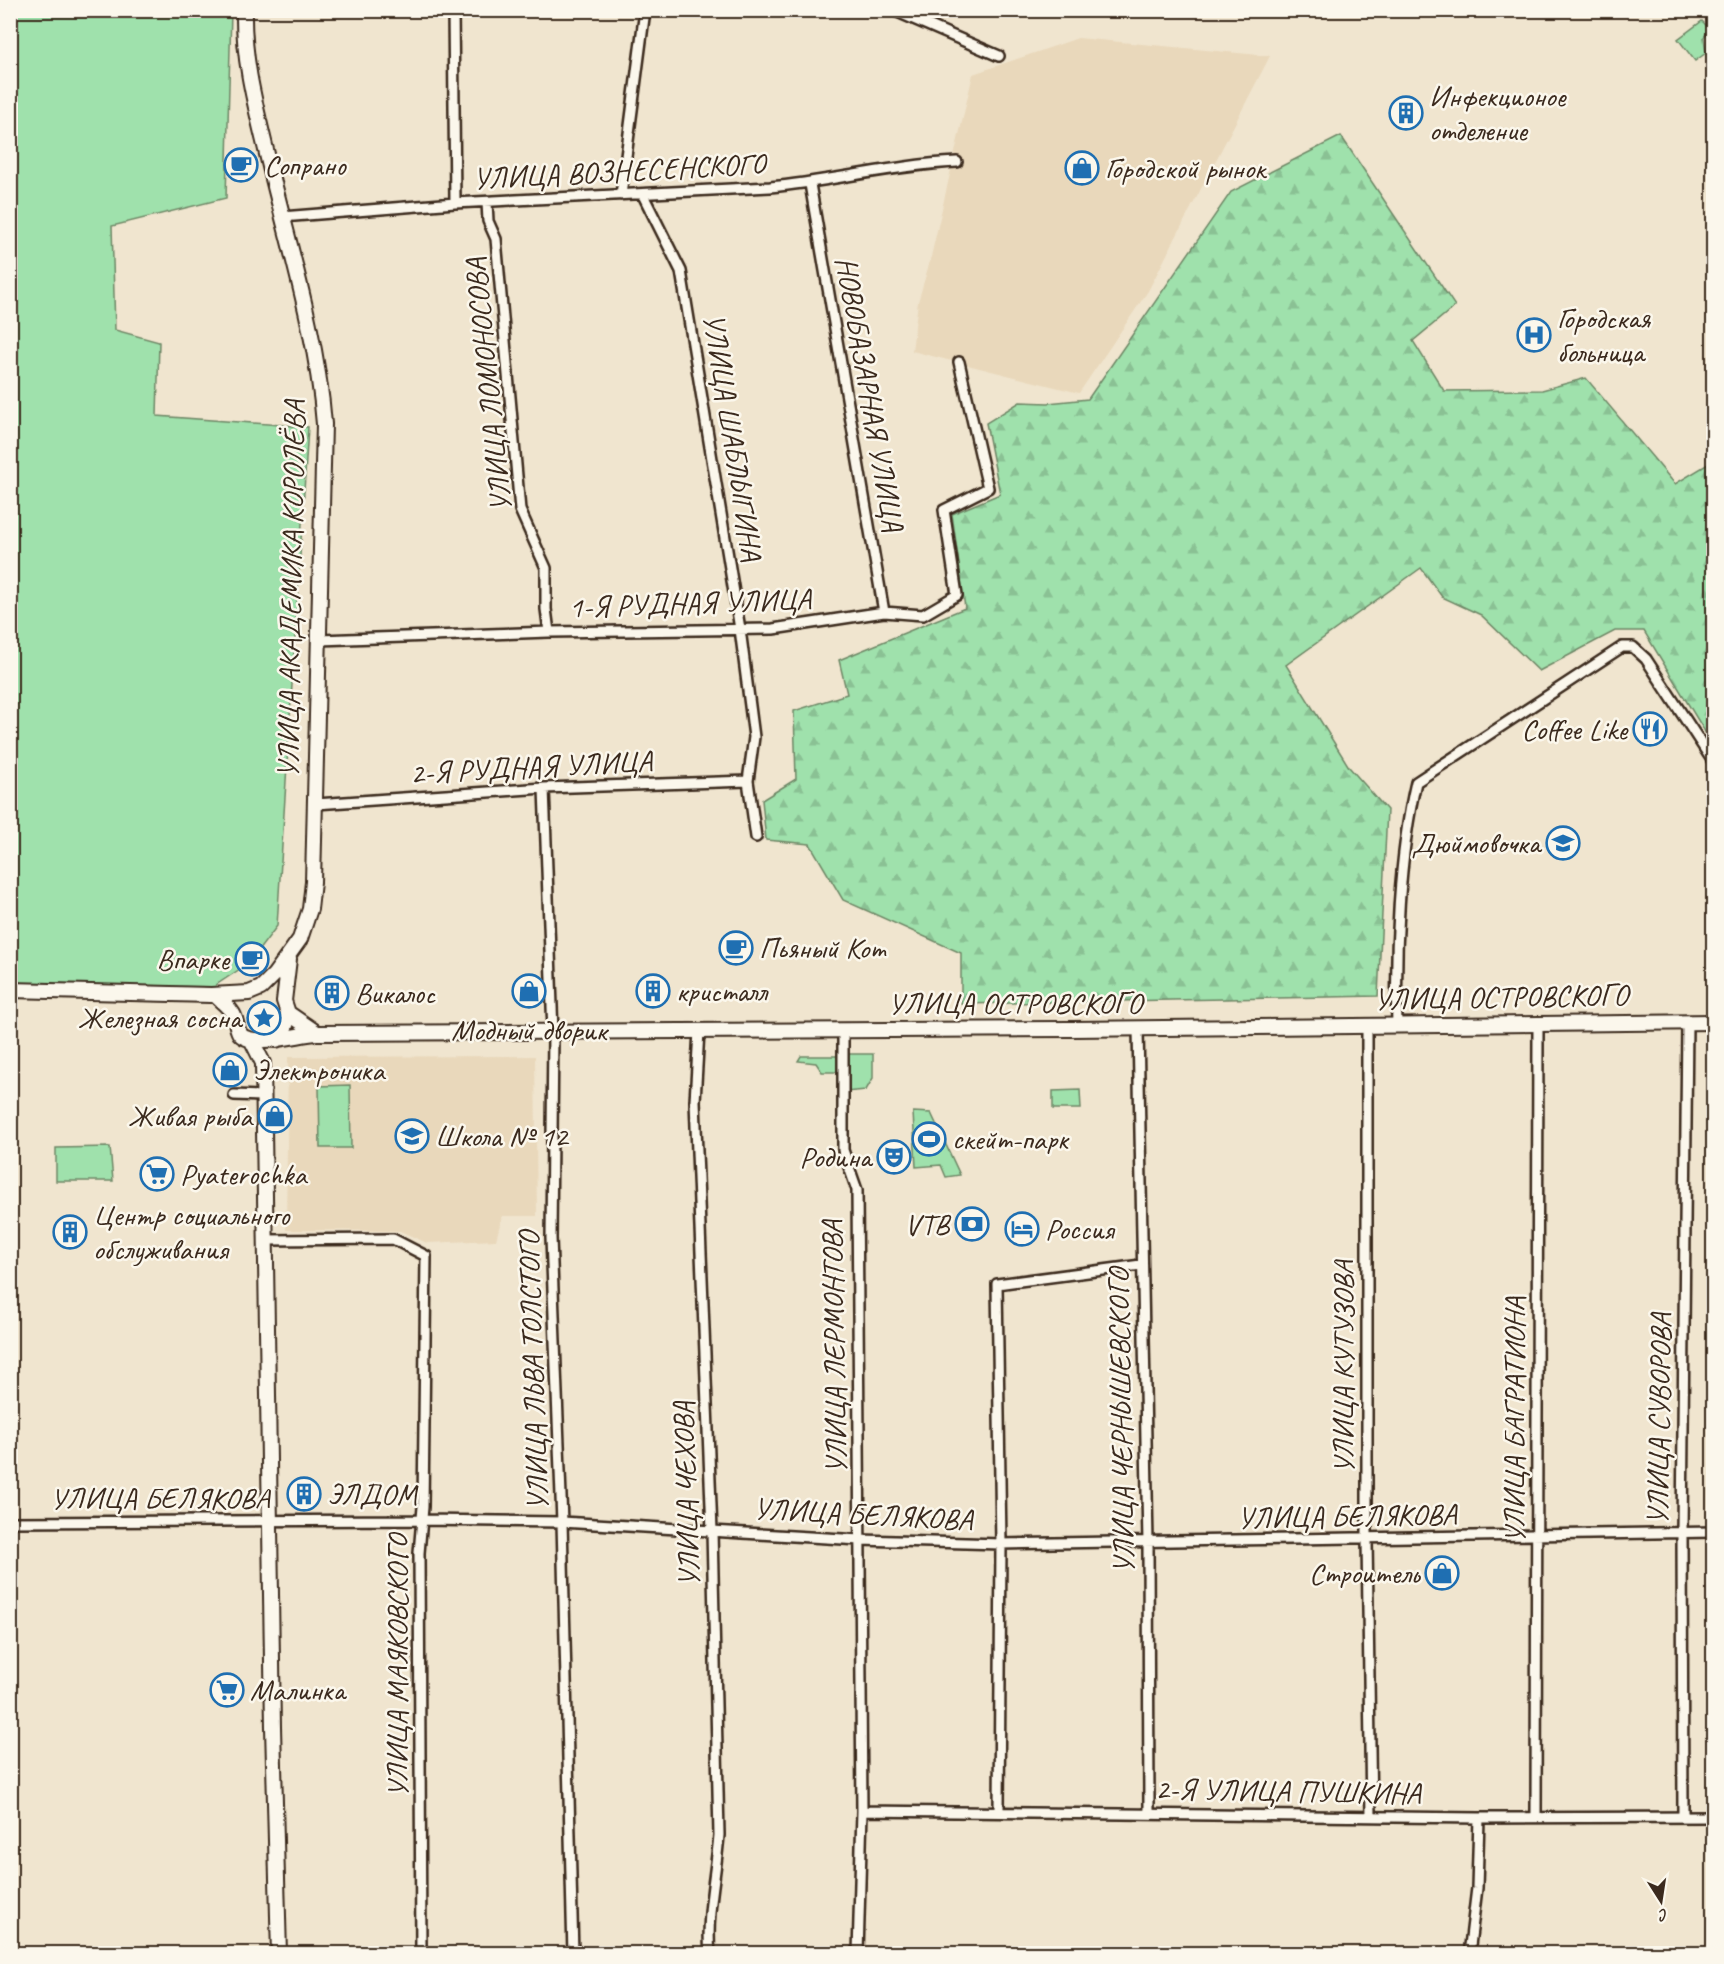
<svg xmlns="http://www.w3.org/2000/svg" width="1724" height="1964" viewBox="0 0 1724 1964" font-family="Caveat,sans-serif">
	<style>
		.built { fill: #e9d8bb }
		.green { fill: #9fe1ac; stroke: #6d8665; stroke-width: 1.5 }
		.forest { fill: url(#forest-firs); stroke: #6d8665; stroke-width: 1.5 }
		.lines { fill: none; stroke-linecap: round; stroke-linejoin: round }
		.street-casing { stroke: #3b2a1e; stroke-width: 14 }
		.secondary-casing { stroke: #3b2a1e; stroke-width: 18 }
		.street { stroke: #fbf7ec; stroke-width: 9 }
		.secondary { stroke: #fbf7ec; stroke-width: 14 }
		.labels { text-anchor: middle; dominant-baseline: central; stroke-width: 5; stroke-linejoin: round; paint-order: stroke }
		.poi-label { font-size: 30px; fill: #3b2a1e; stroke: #fbf7ec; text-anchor: start }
		.street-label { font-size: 30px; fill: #3b2a1e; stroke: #fbf7ec }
	</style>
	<defs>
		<pattern id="forest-firs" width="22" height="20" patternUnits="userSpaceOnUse" patternTransform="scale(1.5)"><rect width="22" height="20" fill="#9fe1ac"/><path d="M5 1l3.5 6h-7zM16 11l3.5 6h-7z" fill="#8ac194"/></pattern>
	</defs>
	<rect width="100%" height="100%" fill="#f0e5cf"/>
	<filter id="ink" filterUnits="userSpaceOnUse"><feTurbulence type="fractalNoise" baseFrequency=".0167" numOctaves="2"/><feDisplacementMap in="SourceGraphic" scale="12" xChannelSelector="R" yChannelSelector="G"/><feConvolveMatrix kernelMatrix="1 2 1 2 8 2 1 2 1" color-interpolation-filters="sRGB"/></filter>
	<g filter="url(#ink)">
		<path class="built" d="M1078,38L1270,56L1148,291L1079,393L912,351L918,302L930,261L973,74Z
			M535,1056L537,1216H502L496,1240L427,1243L400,1231L286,1230L288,1057Z"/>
		<path class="green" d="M11,11H231L226,198L112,226L115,330L159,342L157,416L308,427L277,926L249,963L216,985L211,995L11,989Z
			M1702,21L1710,29L1704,37L1706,53L1695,61L1678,39Z
			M845,1054H873V1078L866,1090L845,1092Z
			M801,1056H837V1072H822L816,1063L798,1061Z
			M350,1085L351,1148H320L319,1086Z
			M1080,1090L1081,1109H1053V1091Z
			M913,1112L931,1113L960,1175L946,1177L941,1165L916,1167Z
			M110,1147L113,1181H56V1148Z"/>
		<path class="forest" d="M1341,136L1455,306L1413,341L1444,391L1542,390L1586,378L1675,484L1713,461V745L1644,631H1615L1539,671L1481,615L1442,597L1421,568L1286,665L1349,767L1387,810L1378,996L961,1004V953L843,900L810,844L766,840L762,800L796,779L794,711L847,694L839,660L965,608L952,514L1000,494L986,423L1020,402L1048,403L1088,399L1231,192Z"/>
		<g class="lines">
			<g class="street-casing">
				<path id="street" d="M453,10L455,203
					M893,10L999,56
					M810,184L884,612
					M621,195L645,10
					M643,195L681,271L740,629L754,737L748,781L756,837
					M487,202L488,221L496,239L520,510L546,568V609L549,632
					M282,217L455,203L770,187C833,181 894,165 957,162
					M319,640L549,632L773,629L884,612L923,615L957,595L944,510L988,488L959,362
					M544,788L553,1033L551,1238L562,1522L573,1954
					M316,804L544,788L748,781
					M1397,1025C1395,950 1399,855 1416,782L1622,647H1633L1646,659L1714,763
					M1367,1026V1540L1371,1816
					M1138,1029L1148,1543L1149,1813
					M699,1031L695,1101L712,1531L719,1835C716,1875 706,1914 710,1954
					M843,1031V1150L857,1190L862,1811L858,1954
					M234,1095L262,1096
					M265,1240L393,1239L426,1256L423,1507L419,1553L421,1954
					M10,1522L422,1520L562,1522L860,1540L1001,1544L1714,1532
					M862,1811L1479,1818L1714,1817
					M999,1811L1001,1544L997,1284L1141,1265
					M1683,1816L1682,1532L1687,1022
					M1536,1817L1538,1023
					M1469,1954L1477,1888L1479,1818"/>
			</g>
			<g class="secondary-casing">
				<path id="secondary" d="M10,990L211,995L249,993L261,988L274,975L300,939L310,909L313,882L324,424C317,332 287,240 266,150C255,104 243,59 244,10
					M215,995C221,1001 231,1008 234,1016C237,1022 236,1028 240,1034C252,1048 299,1034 317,1033L1072,1029L1714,1022
					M288,1013L317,1033
					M276,1040L286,1025L288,1013L284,1001L289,959
					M252,1041L263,1063L273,1727L279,1954"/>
			</g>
			<use href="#street" class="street"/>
			<use href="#secondary" class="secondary"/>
		</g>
	</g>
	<defs>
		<g id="building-ring" transform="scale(1.725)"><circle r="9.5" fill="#fbf7ec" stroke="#1f6fb2" stroke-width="1.5"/><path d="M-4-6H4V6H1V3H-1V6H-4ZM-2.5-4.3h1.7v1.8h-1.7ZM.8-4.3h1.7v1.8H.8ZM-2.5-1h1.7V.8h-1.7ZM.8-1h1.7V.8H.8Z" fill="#1f6fb2"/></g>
		<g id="cafe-ring" transform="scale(1.725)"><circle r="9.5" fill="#fbf7ec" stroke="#1f6fb2" stroke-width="1.5"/><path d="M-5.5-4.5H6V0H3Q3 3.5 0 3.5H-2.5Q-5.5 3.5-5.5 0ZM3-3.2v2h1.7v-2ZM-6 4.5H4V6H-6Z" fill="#1f6fb2"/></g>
		<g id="shop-ring" transform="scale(1.725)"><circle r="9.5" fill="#fbf7ec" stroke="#1f6fb2" stroke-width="1.5"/><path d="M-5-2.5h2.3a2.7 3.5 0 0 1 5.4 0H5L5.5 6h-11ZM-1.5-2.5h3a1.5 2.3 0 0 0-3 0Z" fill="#1f6fb2"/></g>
		<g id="hospital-ring" transform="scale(1.725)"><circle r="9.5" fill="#fbf7ec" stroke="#1f6fb2" stroke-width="1.5"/><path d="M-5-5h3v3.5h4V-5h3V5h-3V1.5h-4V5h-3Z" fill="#1f6fb2"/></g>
		<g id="restaurant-ring" transform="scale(1.725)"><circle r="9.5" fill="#fbf7ec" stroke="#1f6fb2" stroke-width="1.5"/><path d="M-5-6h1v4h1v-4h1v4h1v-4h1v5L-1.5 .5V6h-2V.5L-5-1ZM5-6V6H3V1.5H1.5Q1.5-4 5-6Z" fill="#1f6fb2"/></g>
		<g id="school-ring" transform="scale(1.725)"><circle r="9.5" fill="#fbf7ec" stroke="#1f6fb2" stroke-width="1.5"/><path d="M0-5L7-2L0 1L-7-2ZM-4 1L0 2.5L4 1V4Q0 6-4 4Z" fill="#1f6fb2"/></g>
		<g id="sight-ring" transform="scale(1.725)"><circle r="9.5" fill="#fbf7ec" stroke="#1f6fb2" stroke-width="1.5"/><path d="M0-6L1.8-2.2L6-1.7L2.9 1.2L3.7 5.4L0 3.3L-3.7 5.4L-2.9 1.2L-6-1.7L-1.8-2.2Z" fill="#1f6fb2"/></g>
		<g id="stadium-ring" transform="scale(1.725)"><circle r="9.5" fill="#fbf7ec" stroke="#1f6fb2" stroke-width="1.5"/><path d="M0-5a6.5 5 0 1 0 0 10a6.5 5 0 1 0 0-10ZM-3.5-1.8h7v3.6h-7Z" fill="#1f6fb2"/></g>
		<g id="theatre-ring" transform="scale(1.725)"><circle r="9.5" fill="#fbf7ec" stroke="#1f6fb2" stroke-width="1.5"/><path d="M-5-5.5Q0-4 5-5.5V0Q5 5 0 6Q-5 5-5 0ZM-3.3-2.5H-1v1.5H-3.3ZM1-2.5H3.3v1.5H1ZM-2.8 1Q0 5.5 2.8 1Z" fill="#1f6fb2"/></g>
		<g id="supermarket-ring" transform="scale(1.725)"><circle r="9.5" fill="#fbf7ec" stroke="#1f6fb2" stroke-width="1.5"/><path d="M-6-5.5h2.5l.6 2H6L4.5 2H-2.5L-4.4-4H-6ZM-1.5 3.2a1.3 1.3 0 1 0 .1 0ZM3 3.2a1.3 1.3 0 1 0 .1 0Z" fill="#1f6fb2"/></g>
		<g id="bank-ring" transform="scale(1.725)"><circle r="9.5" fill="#fbf7ec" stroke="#1f6fb2" stroke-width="1.5"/><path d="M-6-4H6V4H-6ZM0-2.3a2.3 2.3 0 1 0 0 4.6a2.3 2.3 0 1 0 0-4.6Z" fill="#1f6fb2"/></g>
		<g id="hotel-ring" transform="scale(1.725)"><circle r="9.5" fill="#fbf7ec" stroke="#1f6fb2" stroke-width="1.5"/><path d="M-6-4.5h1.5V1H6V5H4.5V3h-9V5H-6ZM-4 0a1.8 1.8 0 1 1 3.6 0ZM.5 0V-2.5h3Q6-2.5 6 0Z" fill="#1f6fb2"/></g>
	</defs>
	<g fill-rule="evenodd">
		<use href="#building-ring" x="1406" y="113"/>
		<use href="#cafe-ring" x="241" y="165"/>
		<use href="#shop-ring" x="1082" y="168"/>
		<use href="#hospital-ring" x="1534" y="335"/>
		<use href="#restaurant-ring" x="1650" y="729"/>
		<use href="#school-ring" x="1563" y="843"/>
		<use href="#cafe-ring" x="736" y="948"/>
		<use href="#cafe-ring" x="252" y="959"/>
		<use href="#shop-ring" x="529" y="991"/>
		<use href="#building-ring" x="653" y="991"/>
		<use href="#building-ring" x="332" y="993"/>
		<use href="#sight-ring" x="264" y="1018"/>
		<use href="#shop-ring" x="230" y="1070"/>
		<use href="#shop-ring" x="275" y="1116"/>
		<use href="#school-ring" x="412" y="1136"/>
		<use href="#stadium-ring" x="929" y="1139"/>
		<use href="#theatre-ring" x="894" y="1157"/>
		<use href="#supermarket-ring" x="157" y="1174"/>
		<use href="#bank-ring" x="972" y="1224"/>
		<use href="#hotel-ring" x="1022" y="1229"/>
		<use href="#building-ring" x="70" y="1232"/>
		<use href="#building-ring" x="304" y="1494"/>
		<use href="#shop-ring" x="1442" y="1573"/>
		<use href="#supermarket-ring" x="227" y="1690"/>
	</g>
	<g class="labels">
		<g class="poi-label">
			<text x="1429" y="96">Инфекционое<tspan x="1429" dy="34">отделение</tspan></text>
			<text x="264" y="165">Сопрано</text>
			<text x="1105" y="168">Городской рынок</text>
			<text x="1557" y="318">Городская<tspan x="1557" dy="34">больница</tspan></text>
			<text x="1627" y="729" text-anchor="end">Coffee Like</text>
			<text x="1540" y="843" text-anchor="end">Дюймовочка</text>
			<text x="759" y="948">Пьяный Кот</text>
			<text x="229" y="959" text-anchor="end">Впарке</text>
			<text x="676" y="991">кристалл</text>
			<text x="355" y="993">Викалос</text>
			<text x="241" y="1018" text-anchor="end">Железная сосна</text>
			<text x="529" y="1030" text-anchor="middle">Модный дворик</text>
			<text x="253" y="1070">Электроника</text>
			<text x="252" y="1116" text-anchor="end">Живая рыба</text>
			<text x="435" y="1136">Школа № 12</text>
			<text x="952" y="1139">скейт-парк</text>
			<text x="871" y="1157" text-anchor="end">Родина</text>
			<text x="180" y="1174">Pyaterochka</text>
			<text x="93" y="1215">Центр социального<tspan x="93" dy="34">обслуживания</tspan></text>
			<text x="949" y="1224" text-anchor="end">VTB</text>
			<text x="1045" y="1229">Россия</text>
			<text x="327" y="1494">ЭЛДОМ</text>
			<text x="1419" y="1573" text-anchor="end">Строитель</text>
			<text x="250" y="1690">Малинка</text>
		</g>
		<g class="street-label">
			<text transform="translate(619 171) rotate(-3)">УЛИЦА ВОЗНЕСЕНСКОГО</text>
			<text transform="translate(488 385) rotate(-96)">УЛИЦА ЛОМОНОСОВА</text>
			<text transform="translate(870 394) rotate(80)">НОВОБАЗАРНАЯ УЛИЦА</text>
			<text transform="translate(733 437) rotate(81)">УЛИЦА ШАБЛЫГИНА</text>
			<text transform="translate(291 589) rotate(-89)">УЛИЦА АКАДЕМИКА КОРОЛЁВА</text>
			<text transform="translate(690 603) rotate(-2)">1-Я РУДНАЯ УЛИЦА</text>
			<text transform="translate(531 767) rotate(-3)">2-Я РУДНАЯ УЛИЦА</text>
			<text transform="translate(1501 997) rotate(-1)">УЛИЦА ОСТРОВСКОГО</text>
			<text x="1015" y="1003">УЛИЦА ОСТРОВСКОГО</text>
			<text transform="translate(834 1347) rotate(-91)">УЛИЦА ЛЕРМОНТОВА</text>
			<text transform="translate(1343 1367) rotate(-90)">УЛИЦА КУТУЗОВА</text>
			<text transform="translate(533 1371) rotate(-92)">УЛИЦА ЛЬВА ТОЛСТОГО</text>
			<text transform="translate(1659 1419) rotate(-89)">УЛИЦА СУВОРОВА</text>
			<text transform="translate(1514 1420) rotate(-90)">УЛИЦА БАГРАТИОНА</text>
			<text transform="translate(1121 1421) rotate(-91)">УЛИЦА ЧЕРНЫШЕВСКОГО</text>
			<text transform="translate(686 1494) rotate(-92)">УЛИЦА ЧЕХОВА</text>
			<text x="160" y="1498">УЛИЦА БЕЛЯКОВА</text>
			<text transform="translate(863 1514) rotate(3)">УЛИЦА БЕЛЯКОВА</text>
			<text transform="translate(1347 1516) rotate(-1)">УЛИЦА БЕЛЯКОВА</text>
			<text transform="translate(397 1666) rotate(-90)">УЛИЦА МАЯКОВСКОГО</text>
			<text transform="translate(1288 1791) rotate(1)">2-Я УЛИЦА ПУШКИНА</text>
		</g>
	</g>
	<rect width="1724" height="1964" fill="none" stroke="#fbf7ec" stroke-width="36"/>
	<rect x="18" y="18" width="1688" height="1928" fill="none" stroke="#3b2a1e" stroke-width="2" filter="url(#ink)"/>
	<g transform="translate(1661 1901) rotate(168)" stroke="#fbf7ec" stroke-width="4.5" paint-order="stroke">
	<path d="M0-4.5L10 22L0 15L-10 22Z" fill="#3b2a1e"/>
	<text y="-9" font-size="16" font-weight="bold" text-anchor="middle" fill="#3b2a1e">С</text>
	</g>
</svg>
